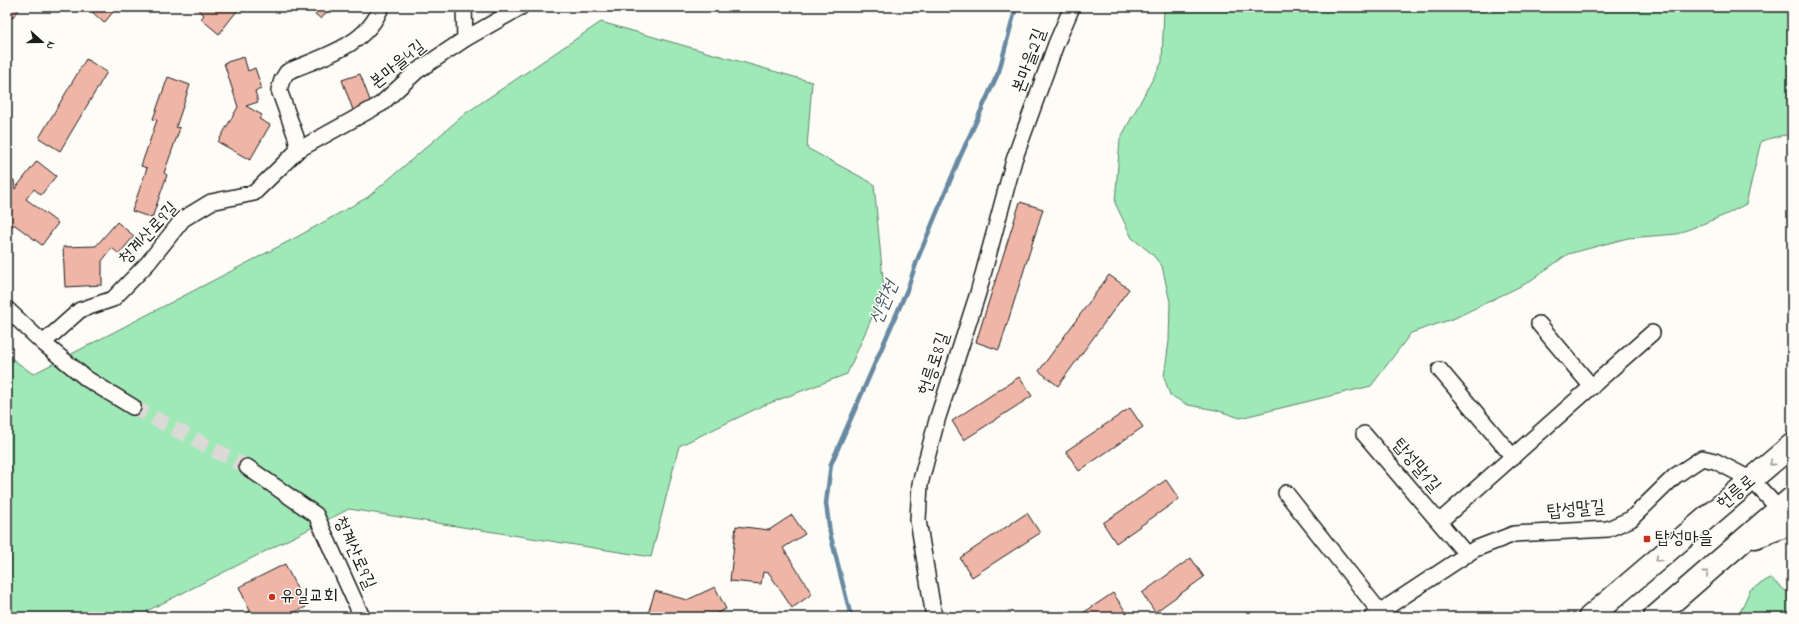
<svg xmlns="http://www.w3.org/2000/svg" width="1799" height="624" viewBox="0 0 1799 624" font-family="'Indie Flower','Poor Story',sans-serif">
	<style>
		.green { fill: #9fe9b7; stroke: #5e826a }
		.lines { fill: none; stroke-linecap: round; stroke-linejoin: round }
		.stream { stroke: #6889a1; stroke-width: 4.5 }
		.building { fill: #efb6a7; stroke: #1c1c1c }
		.street-tunnel { stroke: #dbdad6; stroke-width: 15; stroke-dasharray: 15 8; stroke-linecap: butt }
		.street-casing { stroke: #1c1c1c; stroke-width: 18 }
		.primary-casing { stroke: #1c1c1c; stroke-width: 25 }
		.street { stroke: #fdfcf7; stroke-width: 15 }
		.primary { stroke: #fdfcf7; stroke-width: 22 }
		.oneway { stroke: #989794 }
		.poi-dot { fill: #c8321e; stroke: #fdfcf7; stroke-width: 1.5 }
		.labels { text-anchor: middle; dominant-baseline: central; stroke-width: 3; stroke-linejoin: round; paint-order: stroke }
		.street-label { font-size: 18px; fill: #1c1c1c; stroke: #fdfcf7 }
		.poi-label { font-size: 18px; fill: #1c1c1c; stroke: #fdfcf7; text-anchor: start }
		.water-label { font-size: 19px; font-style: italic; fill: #485b69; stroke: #fdfcf7 }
	</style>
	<rect width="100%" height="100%" fill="#fdfcf7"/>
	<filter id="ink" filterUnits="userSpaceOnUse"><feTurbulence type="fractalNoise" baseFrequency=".025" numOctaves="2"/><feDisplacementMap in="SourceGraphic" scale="8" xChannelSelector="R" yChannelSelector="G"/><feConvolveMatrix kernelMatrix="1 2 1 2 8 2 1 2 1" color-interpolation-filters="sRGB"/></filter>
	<g filter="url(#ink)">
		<path class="green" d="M1164,7H1792V138L1784,135L1761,141L1746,204L1725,215L1677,234L1628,238L1568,254L1527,283L1455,318L1411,333L1371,386L1240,418L1216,410L1188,405L1170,395L1164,377L1169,341L1170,302L1162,266L1151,253L1132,238L1115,203L1120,139L1162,62Z
			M601,22L812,82L807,148L874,184L884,290L847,374L762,406L679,446L651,557L349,509L147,611L149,617H7V355L33,374L297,237L368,197L466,113Z
			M1770,578L1792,596V617H1738L1750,590Z"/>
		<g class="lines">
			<path class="stream" d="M851,617L830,533L826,503L831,464L907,290L918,258L960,157L999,71L1016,7"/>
		</g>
		<path class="building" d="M7,7H21L7,24Z
			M87,7H117L104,23Z
			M195,7H240L219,34L201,19L204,15Z
			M307,7H331L321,19Z
			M244,57L248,71L255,68L262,89L255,91L258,102L246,106L262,115L259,119L270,125L250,160L218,142L238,107L224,63Z
			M86,59L107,72L60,151L39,138Z
			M360,74L371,103L353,110L342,80Z
			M168,77L190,85L176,127L180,128L164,173L167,175L152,218L132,211L147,168L141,166L157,120L153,119Z
			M37,161L56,176L41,195L34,189L26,199L58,223L42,245L15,225H7V181L14,180L15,189Z
			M1020,202L1043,209L999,350L976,342Z
			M117,222L134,236L119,254L112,248L102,261V285L65,287L63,247L96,246Z
			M1109,275L1129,289L1058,386L1039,371Z
			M1019,377L1032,396L964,440L952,421Z
			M1130,408L1143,427L1079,471L1066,451Z
			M1166,480L1179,499L1116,543L1103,523Z
			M1027,513L1040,533L972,577L960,558Z
			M792,515L805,534L783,548L812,594L792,608L769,573L763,572L761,584L730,581L736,526L769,530Z
			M1191,558L1204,577L1155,612L1142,593Z
			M285,564L306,607L284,617H239L250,611L239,587Z
			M715,587L726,609L708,617H647L655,591L687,600Z
			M1113,593L1126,612L1119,617H1077Z"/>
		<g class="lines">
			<path class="street-tunnel" d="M133,407L247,467"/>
			<g class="street-casing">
				<path id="street" d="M464,7L465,39
					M298,150L296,137L279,90L282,80L287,72C321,57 367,46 381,7
					M7,309L43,343L87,379L133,407
					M1539,324L1592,387
					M43,343L80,310L113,299L148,263L183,219L211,202L254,193L298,150L381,104L417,71L465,39L521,7
					M1440,370L1513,457
					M1364,434L1467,555
					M247,467L316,515L362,617
					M1286,493L1380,612
					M1439,522L1652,333
					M934,617L918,520L920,484L937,420L978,293L1014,160L1056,44L1072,7
					M1372,617L1475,549L1514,534L1608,529L1631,519L1675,476L1702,458L1715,461L1752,480L1779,509"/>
			</g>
			<g class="primary-casing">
				<path id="primary" d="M1755,537L1792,523
					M1590,617L1792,445
					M1655,617L1792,498"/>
			</g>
			<use href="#street" class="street"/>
			<use href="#primary" class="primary"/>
		</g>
		<defs><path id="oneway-chevron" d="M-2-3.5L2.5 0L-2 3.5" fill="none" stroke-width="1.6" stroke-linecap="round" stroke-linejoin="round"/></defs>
		<g class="oneway">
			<use href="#oneway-chevron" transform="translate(1772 463) rotate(139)"/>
			<use href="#oneway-chevron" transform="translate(1658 559) rotate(140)"/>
			<use href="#oneway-chevron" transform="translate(1706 573) rotate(-41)"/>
		</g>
	</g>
	<g class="poi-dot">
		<rect x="1643" y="535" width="8" height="8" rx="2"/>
		<circle cx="272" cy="597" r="4"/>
	</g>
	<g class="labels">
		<g class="street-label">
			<text transform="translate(1030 61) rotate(-70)">본마을2길</text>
			<text transform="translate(398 65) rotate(-39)">본마을4길</text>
			<text transform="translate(149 234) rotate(-47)">청계산로9길</text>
			<text transform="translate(935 364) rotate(-72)">헌릉로8길</text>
			<text transform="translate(1416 466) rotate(50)">탑성말1길</text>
			<text transform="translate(1737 493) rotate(-40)">헌릉로</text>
			<text transform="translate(1576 510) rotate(-5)">탑성말길</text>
			<text transform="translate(354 553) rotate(66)">청계산로9길</text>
		</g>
		<g class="poi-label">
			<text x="1655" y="539">탑성마을</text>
			<text x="280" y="597">유일교회</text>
		</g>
		<g class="water-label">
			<text transform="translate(884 303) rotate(-67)">신원천</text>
		</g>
	</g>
	<rect width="1799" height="624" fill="none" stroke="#fdfcf7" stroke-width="24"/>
	<rect x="12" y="12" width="1775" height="600" fill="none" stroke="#1c1c1c" stroke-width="1.5" filter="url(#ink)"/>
	<g transform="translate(42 42) rotate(111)" stroke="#fdfcf7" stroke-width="3" paint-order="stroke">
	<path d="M0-3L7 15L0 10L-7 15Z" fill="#1c1c1c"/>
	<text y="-6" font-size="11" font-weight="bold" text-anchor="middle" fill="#1c1c1c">N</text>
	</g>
</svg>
